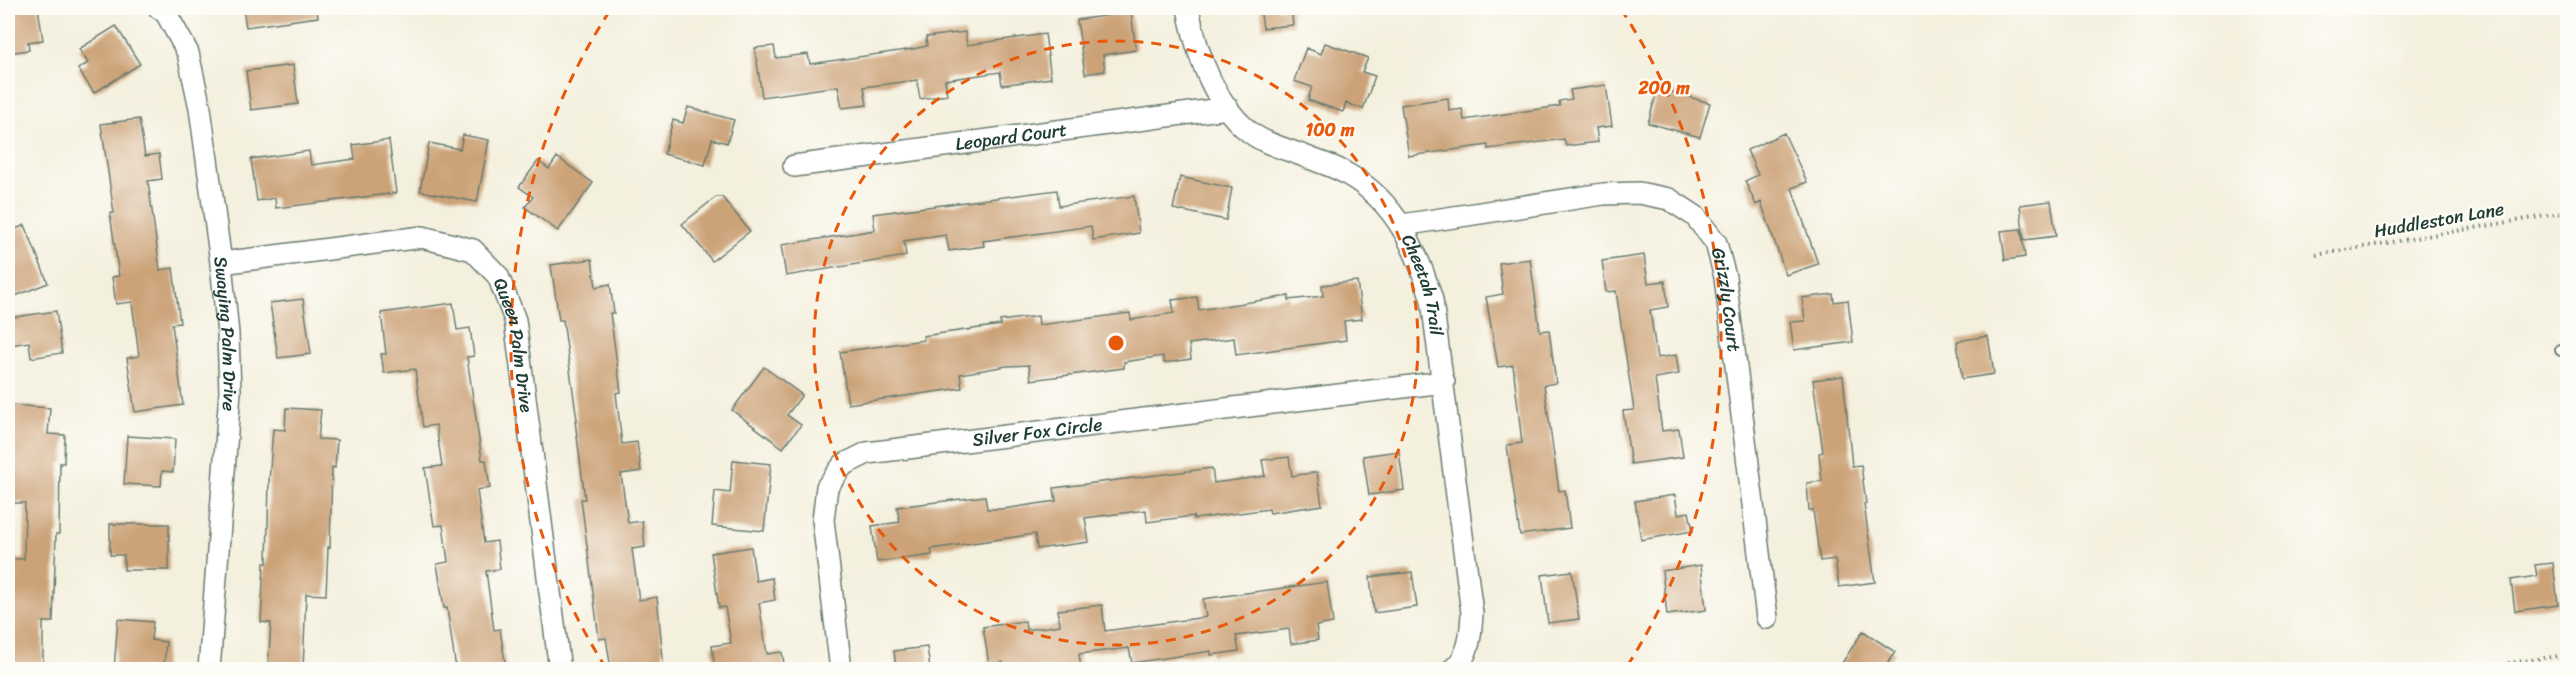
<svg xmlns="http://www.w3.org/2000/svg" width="2575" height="677" viewBox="0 0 2575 677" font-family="Sriracha,sans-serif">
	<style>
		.building { fill: #cca378 }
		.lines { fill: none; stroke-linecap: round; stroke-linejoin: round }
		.lane-casing { stroke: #6a7c70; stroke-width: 14 }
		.street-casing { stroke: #6a7c70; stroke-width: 24 }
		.path { stroke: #6a7c70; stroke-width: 4; stroke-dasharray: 1.5 4.5; stroke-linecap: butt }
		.lane { stroke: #fff; stroke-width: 10 }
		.street { stroke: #fff; stroke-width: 21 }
		.ring { fill: none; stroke: #e8590c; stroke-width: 3; stroke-dasharray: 10 8 }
		.labels { text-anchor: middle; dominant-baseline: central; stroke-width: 4.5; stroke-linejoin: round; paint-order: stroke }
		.street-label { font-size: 18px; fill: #1f3d34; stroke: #fdfcf7 }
		.centre { fill: #e8590c; stroke: #fdfcf7; stroke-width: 3 }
		.ring-label { font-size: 18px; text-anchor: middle; font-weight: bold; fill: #e8590c; stroke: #fdfcf7; stroke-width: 4.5; stroke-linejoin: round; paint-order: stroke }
	</style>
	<rect width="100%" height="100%" fill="#fdfcf7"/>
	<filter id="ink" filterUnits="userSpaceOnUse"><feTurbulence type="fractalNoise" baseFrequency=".0167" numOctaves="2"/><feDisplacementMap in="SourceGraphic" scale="12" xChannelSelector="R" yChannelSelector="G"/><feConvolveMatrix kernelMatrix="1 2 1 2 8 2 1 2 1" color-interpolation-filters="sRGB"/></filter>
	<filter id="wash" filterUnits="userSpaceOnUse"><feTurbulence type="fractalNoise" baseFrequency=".008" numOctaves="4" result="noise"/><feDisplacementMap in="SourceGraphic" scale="24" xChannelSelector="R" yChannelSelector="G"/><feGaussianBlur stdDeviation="1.35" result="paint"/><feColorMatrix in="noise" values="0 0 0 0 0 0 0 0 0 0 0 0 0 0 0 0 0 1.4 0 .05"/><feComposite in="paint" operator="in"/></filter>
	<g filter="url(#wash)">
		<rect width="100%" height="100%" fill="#f4f0de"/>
		<g id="blocks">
			<path class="building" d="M8,8H38L43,40L28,42L29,50L8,53Z
				M243,8H317L318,17L246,27Z
				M1260,8H1291L1293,25L1263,28Z
				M1131,12L1136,50L1103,55L1105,71L1085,74L1077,20Z
				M116,26L140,64L94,93L78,69L88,63L79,49Z
				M965,32L967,45L1045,34L1051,78L1002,85L1000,72L945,80L947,95L920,99L917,80L864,87L867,105L842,108L838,86L762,97L755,48L774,46L776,58L808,54L810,64L913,49L927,46L926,37Z
				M1325,43L1368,58L1362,72L1375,76L1363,109L1346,103L1343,112L1308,100L1312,87L1294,81L1306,48L1321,54Z
				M293,65L298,104L251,110L246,71Z
				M1606,85L1612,126L1596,128L1598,142L1566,146L1564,139L1488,149V145L1409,156L1401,105L1448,98L1449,111L1462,109L1464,120L1560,106L1559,101L1572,99L1570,90Z
				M1658,88L1710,103L1700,137L1648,123Z
				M688,107L734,120L727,143L712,139L705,165L664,154L673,120L683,123Z
				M139,119L145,156L159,154L162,179L148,181L160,270L173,268L180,323L172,324L183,405L135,412L127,358L139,356L132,302L116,304L112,277L119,276L110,213H114L101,124Z
				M1784,133L1807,182L1792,188L1818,264L1786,275L1761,202L1756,205L1745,181L1758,175L1747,150Z
				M463,135L489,140L477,202L420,191L429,143L460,149Z
				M389,140L396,193L276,208L275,198L257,201L251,159L309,151L311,165L355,159L353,145Z
				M557,157L593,183L558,231L525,207L533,197L519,187L538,161L549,169Z
				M1180,177L1232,188L1226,220L1173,209Z
				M1057,190L1059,206L1134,196L1139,233L1093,240L1091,226L983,241L984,246L949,251L946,235L904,241L906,256L786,276L781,245L875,230L873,214Z
				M716,197H722L750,231L712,261L682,224Z
				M2051,201L2056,236L2024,240L2020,205Z
				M25,225L48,283L8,299V232Z
				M2021,229L2025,257L2005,260L2001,231Z
				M1644,255L1648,283L1665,281L1668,307L1650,310L1657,358L1676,355L1679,374L1655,378L1662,431L1679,429L1683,457L1631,464L1623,411L1634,410L1616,291L1606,292L1602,261Z
				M592,259L596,287L610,284L614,313H610L621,392L616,393L622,444L637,442L641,471L621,474L628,523L642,521L645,547L632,549L639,600L657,597L664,669H611L606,638L599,639L581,499H585L575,421L577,420L563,320H559L551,265Z
				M1530,259L1540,331L1549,330L1556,383L1544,385L1559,491L1565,490L1570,528L1520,535L1507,445L1522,443L1513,365L1498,367L1486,297L1503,294L1499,263Z
				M1357,281L1362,319L1344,321L1346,340L1236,355L1234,338L1189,344L1191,359L1164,363L1163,356L1124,362V368L1031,380L1029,365L1007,366L960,374L962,388L848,404L840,352L924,340L923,336L1001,325L1000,321L1038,316L1039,325L1130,313L1131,320L1174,313L1172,300L1197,297L1199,310L1289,296V300L1323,296L1322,285Z
				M1833,294L1834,302L1848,300L1853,342L1794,350L1790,322L1805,321L1802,298Z
				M303,299L311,354L278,358L270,303Z
				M453,303L457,330L470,328L474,356L467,357L482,460H486L490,488L477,490L484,543L497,541L500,569L486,571L494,630L500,629L506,669H456L447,608H444L437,564L448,562L443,525L434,526L425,468L442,466L436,425L423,427L415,369L384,373L381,354H386L381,313Z
				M56,311L62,353L31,358L29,342L10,345L8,318Z
				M1988,336L1994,374L1962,379L1957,341Z
				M764,367L802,395L787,415L801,425L783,448L732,410Z
				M1843,376L1852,466L1861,465L1866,504H1864L1875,582L1839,587L1835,559L1820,561L1813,510H1809L1807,483L1822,481L1819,453L1823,452L1813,380Z
				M11,405L50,408L48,434L65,435L64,463H60L59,534H56L53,622H43V669H8V641H10L13,588H8V559H24L25,503H8Z
				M286,408L321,410L318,439L337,440L335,468L332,467L330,548L328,547L326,595L306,594L303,669H268L271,623L261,622L264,563H267L269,482L273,429L285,430Z
				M127,436L175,439L173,472L162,471L161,486L124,484Z
				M1399,451L1404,490L1369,495L1363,456Z
				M1289,457L1292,476L1317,472L1322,505L1270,513L1269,509L1194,519L1193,516L1147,522L1146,510L1085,518L1089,542L1037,549L1035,534L931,549L932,555L877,562L872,526L900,522L897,507L985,496L987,509H1003L1056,501L1054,488L1212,468L1214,483L1265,476L1262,460Z
				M733,460L771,464L764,531L712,526L715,491L730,493Z
				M1675,495L1678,514L1689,512L1693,531L1641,540L1635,501Z
				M110,524H169V570H124V555H110Z
				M751,547L756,581L772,578L775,600L759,603L767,654L782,652L785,669H715L712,646L731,643L725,607L719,608L711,553Z
				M2553,563L2558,605L2515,611L2511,580L2537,576L2535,565Z
				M1701,565L1706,610L1667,615L1662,571Z
				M1572,571L1579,619L1548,623L1542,575Z
				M1412,572L1417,607L1374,613L1370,577Z
				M1327,582L1333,623L1316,626L1318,640L1291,644L1289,629L1236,636L1239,651L1211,655V651L1132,663L1129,648L1079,654L1081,669H1004L1003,662L989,664L983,627L1025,621L1026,630L1060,625L1058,610L1102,605L1105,631L1206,617L1203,599Z
				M118,619L153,622L151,640L166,642L164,669H114Z
				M1863,631L1895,652L1884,669H1838Z
				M927,647L930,669H896L894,651Z"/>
		</g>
	</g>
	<g filter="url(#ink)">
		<use href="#blocks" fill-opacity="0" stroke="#6a7c70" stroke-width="1.5"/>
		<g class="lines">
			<g class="lane-casing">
				<path id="lane" d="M2561,350L2568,349"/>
			</g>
			<g class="street-casing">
				<g id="street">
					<path id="s1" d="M159,8L166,13L188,53L200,108L221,263L228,334L230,392L209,670"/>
					<path id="s2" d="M1188,8C1196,51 1212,100 1247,130C1265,145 1288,149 1309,158C1322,163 1336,167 1347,174C1396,201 1417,250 1432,300L1472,613C1471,633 1470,657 1452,670"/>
					<path id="s3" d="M794,166L1228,108"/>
					<path id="s4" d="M1402,225L1603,194L1639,193L1669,199L1695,216L1716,243L1725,277L1767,618"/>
					<path id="s5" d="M221,263L422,237L473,250L498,276L515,320L560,670"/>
					<path id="s6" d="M841,670L823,520L827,487L843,465L867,453L1444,382"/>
				</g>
			</g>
			<path class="path" d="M2316,255L2568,212
				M2508,663L2568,655"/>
			<use href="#lane" class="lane"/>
			<use href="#street" class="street"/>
		</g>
	</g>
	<g class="ring">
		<circle cx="1116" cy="343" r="302"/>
		<path d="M606 668A605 605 0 0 1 611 9M1621 9A605 605 0 0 1 1626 668"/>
	</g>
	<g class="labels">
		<g class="street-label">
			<text stroke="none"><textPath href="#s3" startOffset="219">Leopard Court</textPath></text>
			<text transform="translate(2439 220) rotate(-10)">Huddleston Lane</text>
			<text stroke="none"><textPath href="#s2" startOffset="387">Cheetah Trail</textPath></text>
			<text stroke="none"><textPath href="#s4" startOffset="393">Grizzly Court</textPath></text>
			<text stroke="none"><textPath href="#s1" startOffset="338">Swaying Palm Drive</textPath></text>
			<text stroke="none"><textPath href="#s5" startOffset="363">Queen Palm Drive</textPath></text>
			<text stroke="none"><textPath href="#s6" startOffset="410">Silver Fox Circle</textPath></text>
		</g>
	</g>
	<circle cx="1116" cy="343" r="9" class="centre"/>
	<g class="ring-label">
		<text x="1664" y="94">200 m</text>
		<text x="1330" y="136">100 m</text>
	</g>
	<rect width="2575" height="677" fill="none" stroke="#fdfcf7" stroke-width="30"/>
</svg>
